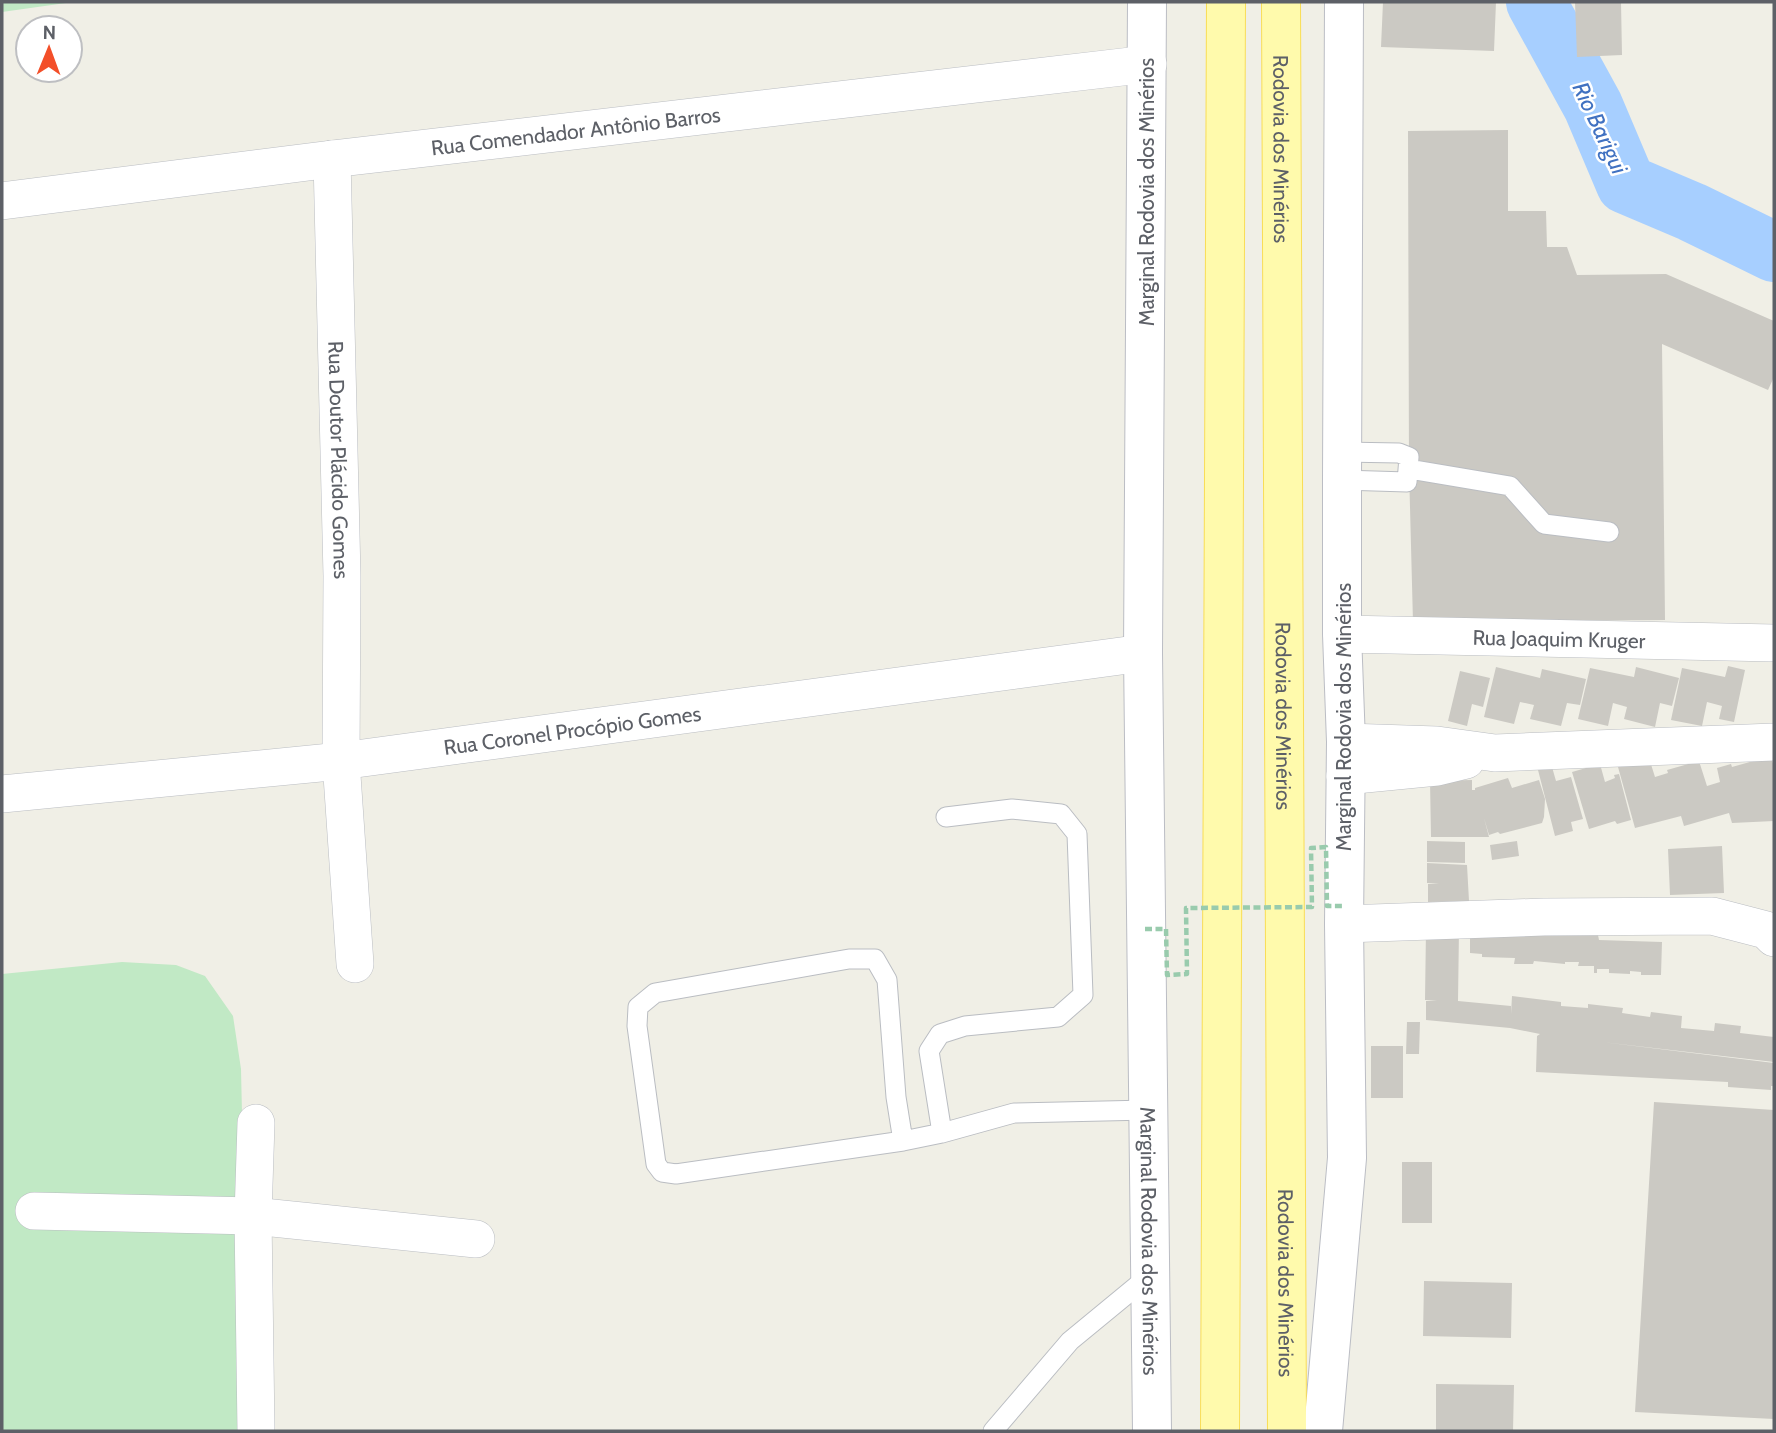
<svg xmlns="http://www.w3.org/2000/svg" width="1776" height="1433" viewBox="0 0 1776 1433" font-family="Cabin,sans-serif">
	<style>
		.green { fill: #c1e9c5 }
		.lines { fill: none; stroke-linecap: round; stroke-linejoin: round }
		.river { stroke: #a7cfff; stroke-width: 60 }
		.building { fill: #cbc9c3 }
		.lane-casing { stroke: #babdc2; stroke-width: 21 }
		.street-casing { stroke: #babdc2; stroke-width: 38 }
		.secondary-casing { stroke: #bbbdc4; stroke-width: 40 }
		.primary-casing { stroke: #f9dd56; stroke-width: 40 }
		.lane { stroke: #fff; stroke-width: 19 }
		.street { stroke: #fff; stroke-width: 37 }
		.secondary { stroke: #fff; stroke-width: 38 }
		.primary { stroke: #fffaac; stroke-width: 38 }
		.path-bridge { stroke: #99cbad; stroke-width: 4.5; stroke-dasharray: 7 3.5; stroke-linecap: butt }
		.labels { text-anchor: middle; dominant-baseline: central; stroke-width: 5; stroke-linejoin: round; paint-order: stroke }
		.street-label { font-size: 21px; fill: #5d6067; stroke: #fff }
		.water-label { font-size: 23px; font-style: italic; fill: #4071c1; stroke: #fff }
	</style>
	<rect width="100%" height="100%" fill="#f0efe6"/>
	<path class="green" d="M2,2H73L2,12Z
		M122,962L176,965L205,976L233,1016L241,1069L249,1431H2V974Z"/>
	<g class="lines">
		<path class="river" d="M1536,2L1593,106L1626,184L1692,212L1774,252"/>
	</g>
	<path class="building" d="M1383,2H1496L1494,51L1381,47Z
		M1575,2H1621L1622,55L1577,57Z
		M1508,130V211H1546L1547,247H1567L1577,275L1666,274L1774,321V377L1768,390L1662,344L1665,620L1413,622L1409,469L1408,131Z
		M1728,666L1745,670L1734,722L1719,719L1722,706L1707,702L1702,726L1671,720L1682,668L1725,677Z
		M1496,667L1540,678L1542,669L1586,679L1580,705L1567,703L1561,726L1530,719L1534,705L1520,702L1514,724L1484,717Z
		M1636,667L1679,678L1672,706L1660,703L1655,727L1624,719L1627,707L1613,703L1608,726L1578,719L1590,668L1634,677Z
		M1460,671L1490,678L1483,707L1472,704L1467,726L1448,721Z
		M1771,756L1774,767V821L1732,823L1729,813L1684,826L1681,816L1635,828L1618,767L1649,758L1655,777L1668,773L1667,770L1699,761L1707,786L1720,782L1717,768L1731,764L1732,767Z
		M1600,764L1605,782L1615,778L1614,775L1619,774L1631,820L1617,824L1615,821L1589,829L1572,772Z
		M1552,767L1556,781L1571,777L1583,819L1571,822L1573,831L1555,836L1538,770Z
		M1508,778L1512,788L1539,780L1545,799L1544,817L1542,823L1500,834L1498,832L1489,835L1484,818L1489,837H1431L1430,781L1472,780V790H1475V788Z
		M1427,841L1465,842V863L1427,862Z
		M1517,841L1519,856L1492,860L1490,845Z
		M1722,846L1724,893L1670,895L1668,849Z
		M1427,863L1467,865L1469,901L1428,902V884L1439,883H1427Z
		M1426,929H1459L1458,1001L1511,1006V1014L1512,996L1561,1002V1006L1588,1008V1004L1623,1008L1622,1013L1650,1017L1651,1012L1682,1016L1681,1028L1714,1031L1715,1023L1741,1026L1740,1033L1774,1037V1062L1602,1042L1774,1063V1086H1771V1090L1728,1087V1082L1536,1072L1537,1036L1540,1034L1510,1028L1426,1020V1001L1437,1000H1425Z
		M1465,931L1598,935L1599,940L1662,942L1661,975H1641V972L1630,971V974L1609,973V969H1597V973H1594V966H1578L1579,962H1565V964L1534,961L1533,964H1514L1515,958L1482,957V954L1470,953V938H1465Z
		M1407,1022H1420L1419,1054H1406Z
		M1371,1046H1403V1098H1371Z
		M1654,1102L1774,1110V1419L1635,1412Z
		M1402,1162H1432V1223H1402Z
		M1424,1281L1512,1283L1511,1338L1423,1336Z
		M1436,1384L1514,1385L1513,1431H1436Z"/>
	<g class="lines">
		<g class="lane-casing">
			<path id="lane" d="M1342,452L1399,453L1409,457L1407,482L1342,480
				M1409,469L1510,486L1544,524L1609,532
				M946,817L1012,809L1061,814L1077,834L1083,995L1058,1017L965,1026L940,1034L929,1051L942,1133L1014,1113L1148,1110
				M903,1141L676,1174L662,1172L656,1164L637,1026L638,1007L655,993L849,959H875L887,980L896,1097L903,1141L942,1133
				M993,1431L1070,1341L1149,1276"/>
		</g>
		<g class="street-casing">
			<g id="street">
				<path id="s1" d="M332,159L342,576L341,761L355,964"/>
				<path id="s2" d="M2,201L332,159L1148,64"/>
				<path id="s3" d="M1342,634L1774,643"/>
				<path d="M1346,742L1437,745L1495,753L1774,742"/>
				<path d="M1345,776L1437,767L1466,760"/>
				<path id="s4" d="M2,794L341,761L1143,653"/>
				<path d="M1344,924L1544,917L1712,916L1766,930L1774,938"/>
				<path d="M256,1123L253,1216L256,1431"/>
				<path d="M34,1211L253,1216L476,1239"/>
			</g>
		</g>
		<g class="secondary-casing">
			<g id="secondary">
				<path id="s5" d="M1147,2L1143,653L1152,1431"/>
				<path d="M1323,1431L1347,1158L1344,924L1346,742L1342,634V480L1344,2"/>
			</g>
		</g>
		<g class="primary-casing">
			<g id="primary">
				<path id="s6" d="M1281,2L1287,1431"/>
				<path d="M1220,1431L1226,2"/>
			</g>
		</g>
		<use href="#lane" class="lane"/>
		<use href="#street" class="street"/>
		<use href="#secondary" class="secondary"/>
		<use href="#primary" class="primary"/>
		<path class="path-bridge" d="M1145,929H1166L1167,975L1187,974L1186,908L1312,907L1311,848L1326,847L1327,906H1344"/>
	</g>
	<g class="labels">
		<g class="street-label">
			<text stroke="none"><textPath href="#s2" startOffset="578">Rua Comendador Antônio Barros</textPath></text>
			<text stroke="none"><textPath href="#s6" startOffset="147">Rodovia dos Minérios</textPath></text>
			<text transform="translate(1146 192) rotate(-90)">Marginal Rodovia dos Minérios</text>
			<text stroke="none"><textPath href="#s1" startOffset="301">Rua Doutor Plácido Gomes</textPath></text>
			<text stroke="none"><textPath href="#s3" startOffset="217">Rua Joaquim Kruger</textPath></text>
			<text stroke="none"><textPath href="#s6" startOffset="714">Rodovia dos Minérios</textPath></text>
			<text transform="translate(1343 717) rotate(-90)">Marginal Rodovia dos Minérios</text>
			<text stroke="none"><textPath href="#s4" startOffset="574">Rua Coronel Procópio Gomes</textPath></text>
			<text stroke="none"><textPath href="#s5" startOffset="1239">Marginal Rodovia dos Minérios</textPath></text>
			<text stroke="none"><textPath href="#s6" startOffset="1281">Rodovia dos Minérios</textPath></text>
		</g>
		<g class="water-label">
			<text transform="translate(1600 128) rotate(65)">Rio Barigui</text>
		</g>
	</g>
	<rect width="1776" height="1433" fill="none" stroke="#5d6067" stroke-width="7"/>
	<g transform="translate(49 49) rotate(1)"><circle r="33" fill="#ffffff" stroke="#bebfc2" stroke-width="2"/>
	<path d="M0-5L12 26L0 18L-12 26Z" fill="#f34f29"/>
	<text y="-10" font-size="19" font-weight="bold" text-anchor="middle" fill="#5d6067">N</text>
	</g>
</svg>
